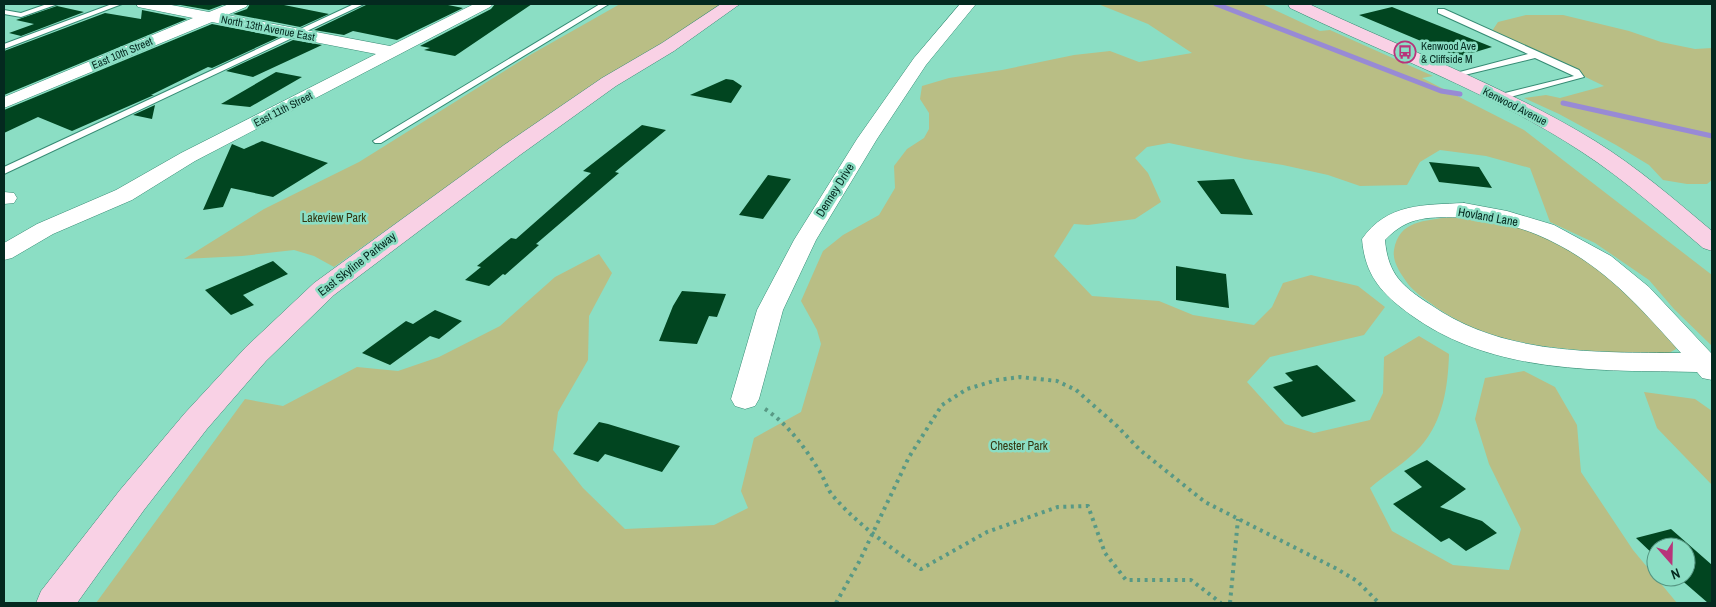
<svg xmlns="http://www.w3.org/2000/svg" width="1716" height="607" viewBox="0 0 1716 607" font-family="'Archivo Narrow',sans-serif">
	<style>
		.green { fill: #b9be85 }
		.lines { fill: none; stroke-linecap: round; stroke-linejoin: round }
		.stream { stroke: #988ad5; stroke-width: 5 }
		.building { fill: #014520 }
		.lane-casing { stroke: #368b74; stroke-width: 2 }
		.street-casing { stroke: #368b74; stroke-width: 1 }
		.secondary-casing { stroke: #368b74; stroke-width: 1 }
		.path { stroke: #589985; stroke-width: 4; stroke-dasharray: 3 4.5; stroke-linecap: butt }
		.lane { fill: #fff; fill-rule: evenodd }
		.street { fill: #fff; fill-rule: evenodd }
		.secondary { fill: #f9d1e5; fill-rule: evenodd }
		.labels { text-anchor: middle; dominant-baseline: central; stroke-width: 5; stroke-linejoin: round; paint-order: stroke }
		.far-street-label { font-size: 11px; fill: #04291f; stroke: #8bdec4 }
		.far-poi-label { font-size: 11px; fill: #04291f; stroke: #8bdec4; text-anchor: start }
		.street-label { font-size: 12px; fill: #04291f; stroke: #8bdec4 }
		.park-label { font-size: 12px; fill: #333510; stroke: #8bdec4 }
	</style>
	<rect width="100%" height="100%" fill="#8bdec4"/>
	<path class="green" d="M620,4H722L423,204L334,267L314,256L294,250L242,256L184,259L264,209L359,162L530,55Z
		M1098,4H1262L1320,31L1330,30L1433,76L1422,78L1524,130L1712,275V346L1674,309L1649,280L1595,243L1550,222L1530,168L1486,156L1440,150L1420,162L1407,185L1360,186L1328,175L1283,165L1245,159L1169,143L1147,147L1135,158L1148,173L1161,202L1135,219L1088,225L1074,224L1054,256L1092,296L1159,301L1193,315L1254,325L1272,307L1283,283L1311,275L1358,286L1385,307L1364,335L1270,357L1247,382L1285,424L1314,433L1370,420L1383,393L1384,357L1419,336L1449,354C1448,387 1443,421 1421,446C1407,462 1386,474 1370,488L1392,531L1453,565L1509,570L1521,529L1489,464L1475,419L1485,378L1524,371L1555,387L1577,425L1581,472L1633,550L1677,603H96L245,399L283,406L357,367L398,371L439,357L500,326L555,277L599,254L612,273L589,316L588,360L558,412L553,450L583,488L625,529L714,525L748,508L741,491L754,438L801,412L821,344L817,330L801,301L823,251L843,235L879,215L895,188L894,166L907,149L924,138L929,129V113L920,99L922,86L949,78L1002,70L1074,55L1110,51L1139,62L1192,53L1148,24Z
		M1526,15H1563L1629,31L1661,42L1695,49L1712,48V180L1707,184H1687L1663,180L1649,165L1616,145L1559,114L1524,98L1546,95L1560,98L1604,86L1532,51L1501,42L1492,31L1498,22Z
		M1450,217L1483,220L1514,226L1544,236L1590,259L1675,342L1676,349L1669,353L1658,354C1582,350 1502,352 1437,308C1427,300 1416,294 1408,284C1401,274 1392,262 1394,250C1399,220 1425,221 1450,217Z
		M1644,392L1695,399L1712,411V485L1657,428Z"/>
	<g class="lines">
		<path class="stream" d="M1216,4L1441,91L1460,94
			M1563,103L1712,136"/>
	</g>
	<path class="building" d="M175,4H225L209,10Z
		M250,4H279L329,14L300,27L233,14L247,9Z
		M368,4H443L463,8L397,40L353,31L344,35L314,30Z
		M495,4H532L455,56L424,50L430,48L420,46L491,9Z
		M57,6L84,12L21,36L9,33L34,24L16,20Z
		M1392,7L1492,47L1459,57L1359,15Z
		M142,10L187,19L4,95V51L105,13L141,19Z
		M212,24L279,37L212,68L208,67L151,95H154L72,131L38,117L4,133V110Z
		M293,40L322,45L253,77L226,71Z
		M276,72L302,77L250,107L221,104Z
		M726,79L733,80L742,86L731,103L690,95Z
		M155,105L152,119L133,115Z
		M642,125L666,130L615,172L619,173L536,244L539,245L505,275L503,274L489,286L465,280L481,267L477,266L511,238L516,239L591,173L583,171Z
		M262,141L328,163L273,197L231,188L223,207L203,210L232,144L244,149Z
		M1429,162L1479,167L1492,188L1439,182Z
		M768,175L791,179L763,219L739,215Z
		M1234,179L1253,215L1221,214L1197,181Z
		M273,261L288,274L243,295L254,305L231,315L205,290Z
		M1176,266L1226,274L1229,308L1176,300Z
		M682,291L726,294L717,317L709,316L697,344L659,341L673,306Z
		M435,310L462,321L439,339L430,336L390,365L362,353L406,321L413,324Z
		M1317,365L1356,401L1302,417L1273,387L1293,381L1285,373Z
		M599,422L608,424L680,446L662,472L605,454L598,462L573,454Z
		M1427,460L1466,489L1440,507L1482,521L1497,533L1466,551L1449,538L1441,542L1393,504L1422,487L1404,471Z
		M1671,529L1712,565V603H1708L1678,577H1686V547H1656V557L1636,538Z"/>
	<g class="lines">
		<g class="lane-casing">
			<path id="lane" d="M47,4H58L21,17L4,14V10L21,13Z
				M112,4H122L4,49V44Z
				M354,4H364L4,174V167Z
				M600,4H609L381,143H375L373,141Z
				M1438,9H1444L1579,70L1584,77L1503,99H1497V95L1574,76L1535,58L1452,78V74L1528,54L1438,13Z"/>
		</g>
		<g class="street-casing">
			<path id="street" d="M136,4H166L209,12L229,4H248L246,7L227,15L390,46L474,4H493L490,7L195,161L132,200L53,234L12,258L4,260V243L37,224L116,190L181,153L376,54L212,22L4,108V97L193,18L138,7Z
				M960,4H976L926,65L877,139L816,240L783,310L759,399L755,406L745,409L735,406L731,399L757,310L794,240L857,139L914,58Z
				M4,192L14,193L17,198L14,203L4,204Z
				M1464,203L1507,211L1554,225L1611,256L1649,287L1712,354V380L1702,378L1697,372C1600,370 1494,375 1411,315C1382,294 1365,276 1362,239C1387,203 1424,205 1464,203ZM1464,217C1489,221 1515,225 1538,235C1601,262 1637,304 1681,353C1595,352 1505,356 1431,305C1403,287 1388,275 1385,240C1410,214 1430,218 1464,217Z"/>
		</g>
		<g class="secondary-casing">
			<path id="secondary" d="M721,4H740L674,51L616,86L520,155L334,295L266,361L207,429L144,510L77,603H36L41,591L120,490L185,413L246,347L314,283L504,145L602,78L662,43Z
				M1288,4H1309C1404,49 1505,86 1595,141C1637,167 1674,199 1712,231V251L1703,248C1664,215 1625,180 1582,152C1491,92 1387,55 1290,8Z"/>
		</g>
		<path class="path" d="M765,409C788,424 806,449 820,472C825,480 827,489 833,496C858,525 890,547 921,569L987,532L1058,507L1088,506L1105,553L1126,580H1191L1221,603
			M836,603L859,562L909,457L942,405L967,389L997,380L1020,377L1057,381L1076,390L1117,426L1140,450L1205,502L1337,569L1357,581L1379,603
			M1230,603L1238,519"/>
		<use href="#lane" class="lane"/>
		<use href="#street" class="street"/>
		<use href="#secondary" class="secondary"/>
	</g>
	<defs>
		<g id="bus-ring" transform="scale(1.125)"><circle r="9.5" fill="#8bdec4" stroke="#b8347a" stroke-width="1.5"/><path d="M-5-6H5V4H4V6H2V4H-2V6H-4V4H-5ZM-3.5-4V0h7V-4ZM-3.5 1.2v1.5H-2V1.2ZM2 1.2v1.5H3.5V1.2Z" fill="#b8347a"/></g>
	</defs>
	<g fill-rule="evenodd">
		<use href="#bus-ring" x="1405" y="52"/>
	</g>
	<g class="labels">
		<g class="far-street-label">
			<text transform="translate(268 28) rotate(11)">North 13th Avenue East</text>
			<text transform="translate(122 53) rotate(-23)">East 10th Street</text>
			<text transform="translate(1515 106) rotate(27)">Kenwood Avenue</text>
			<text transform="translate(283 109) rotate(-27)">East 11th Street</text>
		</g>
		<g class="far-poi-label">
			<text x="1421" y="46">Kenwood Ave<tspan x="1421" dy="13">&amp; Cliffside M</tspan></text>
		</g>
		<g class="street-label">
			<text transform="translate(835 190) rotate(-58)">Denney Drive</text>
			<text transform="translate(1488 217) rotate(10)">Hovland Lane</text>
			<text transform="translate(357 264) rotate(-38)">East Skyline Parkway</text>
		</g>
		<g class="park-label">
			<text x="334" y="218">Lakeview Park</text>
			<text x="1019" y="446">Chester Park</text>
		</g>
	</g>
	<rect width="1716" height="607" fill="none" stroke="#04291f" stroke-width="10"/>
	<g transform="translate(1671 562) rotate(160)"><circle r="24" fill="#8bdec4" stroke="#559682"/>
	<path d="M0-4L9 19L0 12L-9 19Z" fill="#b8347a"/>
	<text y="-8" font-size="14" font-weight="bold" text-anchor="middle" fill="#04291f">N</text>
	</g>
</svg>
